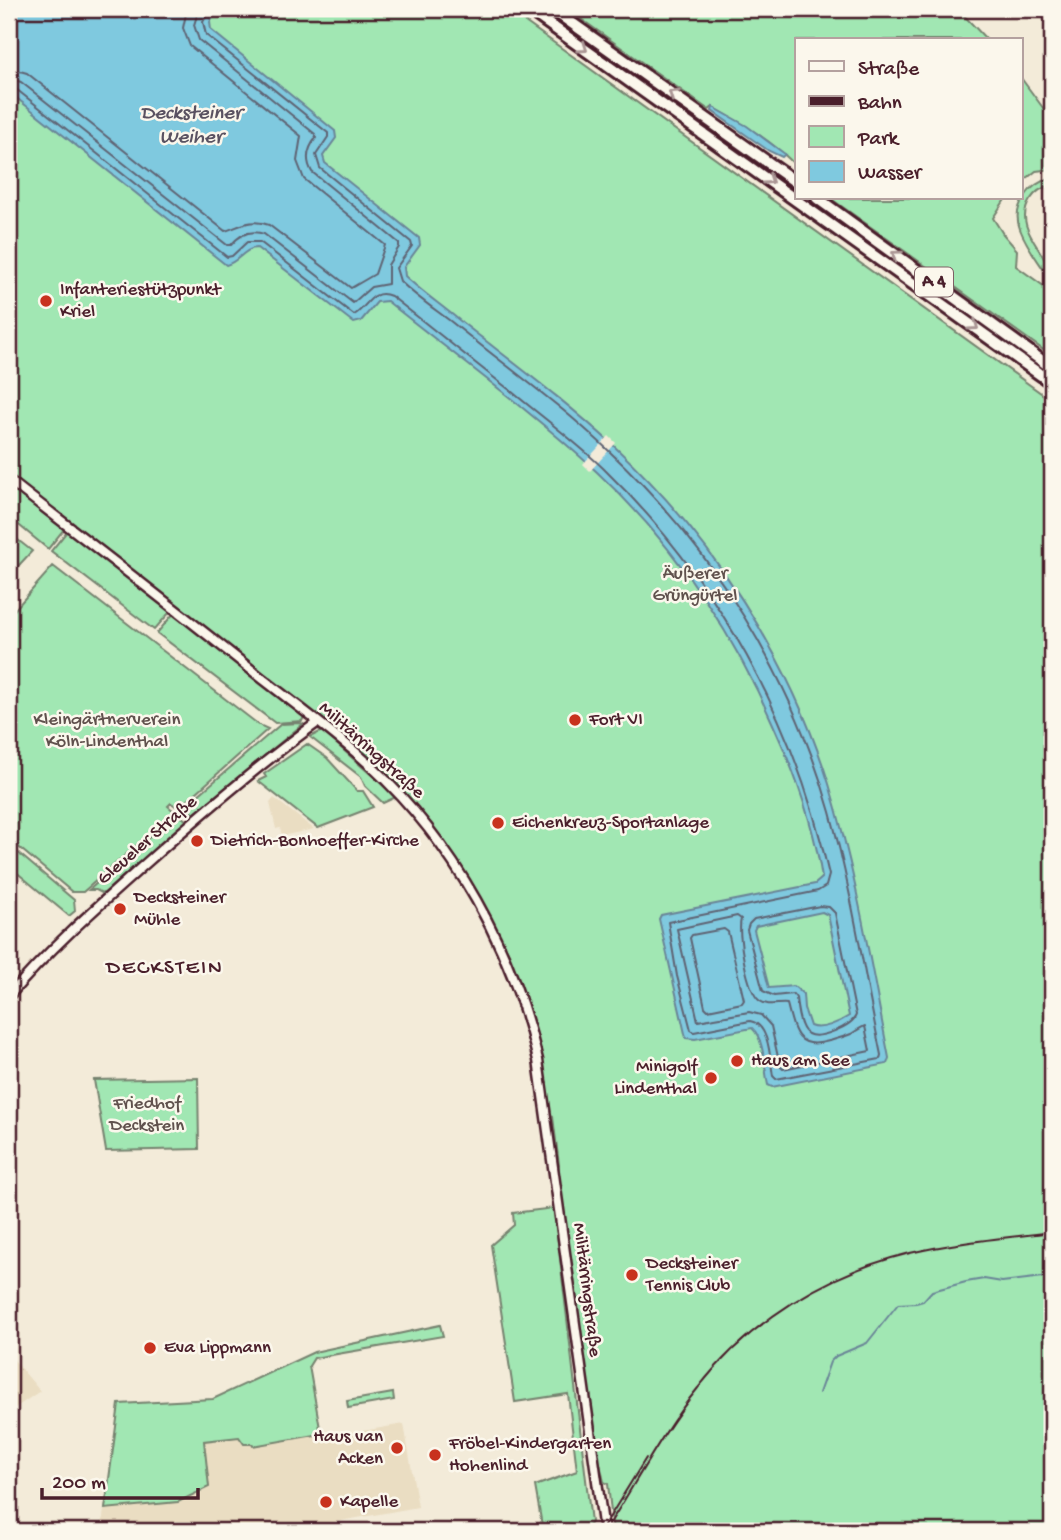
<svg xmlns="http://www.w3.org/2000/svg" width="1061" height="1540" viewBox="0 0 1061 1540" font-family="'Gochi Hand',sans-serif">
	<style>
		.built { fill: #eaddc2 }
		.green { fill: #a1e7b3; stroke: #76836f; stroke-width: 2 }
		.water { fill: #7fc9df; stroke: #6a8597; stroke-width: 2; fill-rule: evenodd }
		.pier { fill: #f3ebd9 }
		.lines { fill: none; stroke-linecap: round; stroke-linejoin: round }
		.shore { stroke: #5f6373; stroke-width: 2 }
		.stream { stroke: #6a8597; stroke-width: 2 }
		.secondary-casing { stroke: #4a1f2b; stroke-width: 13 }
		.motorway-casing { stroke: #4a1f2b; stroke-width: 16 }
		.secondary { stroke: #fbf7ec; stroke-width: 8 }
		.motorway { stroke: #fbf7ec; stroke-width: 10 }
		.tram { stroke: #4a1f2b; stroke-width: 2 }
		.rail { stroke: #4a1f2b; stroke-width: 2 }
		.oneway { stroke: #ab9695 }
		.poi-dot { fill: #c8321e; stroke: #fbf7ec; stroke-width: 2.5 }
		.labels { text-anchor: middle; dominant-baseline: central; stroke-width: 5; stroke-linejoin: round; paint-order: stroke }
		.shield { fill: #fbf7ec; stroke: #7f6065; stroke-width: 2 }
		.shield-label { font-size: 18px; font-weight: bold; fill: #4a1f2b }
		.poi-label { font-size: 19px; fill: #4a1f2b; stroke: #fbf7ec; text-anchor: start }
		.park-label { font-size: 19px; fill: #60514d; stroke: #fbf7ec }
		.street-label { font-size: 19px; fill: #4a1f2b; stroke: #fbf7ec }
		.water-label { font-size: 21px; font-style: italic; fill: #5a5261; stroke: #fbf7ec }
		.neighbourhood-label { font-size: 21px; letter-spacing: 2px; fill: #4a1f2b; stroke: #fbf7ec }
	</style>
	<rect width="100%" height="100%" fill="#f3ebd9"/>
	<filter id="ink" filterUnits="userSpaceOnUse"><feTurbulence type="fractalNoise" baseFrequency=".0143" numOctaves="2"/><feDisplacementMap in="SourceGraphic" scale="14" xChannelSelector="R" yChannelSelector="G"/><feConvolveMatrix kernelMatrix="1 2 1 2 8 2 1 2 1" color-interpolation-filters="sRGB"/></filter>
	<g filter="url(#ink)">
		<path class="built" d="M274,798L314,829L282,836L280,828L276,829L270,803Z
			M9,1354L40,1391L9,1412Z
			M306,1356L322,1438L404,1424L418,1507L285,1531H101L119,1404L213,1399Z"/>
		<path class="green" d="M9,9H507L1052,401V1531H613L608,1484L604,1482L594,1438L558,1174L559,1165L553,1117L549,1112C523,942 449,819 314,713L9,476Z
			M567,9H958L987,40H797V167C773,141 743,124 713,107L709,110Z
			M1021,78L1052,120V169L1036,171L1021,183Z
			M1052,178V185C1043,187 1035,192 1030,200C1011,230 1052,254 1052,282C1042,266 1027,248 1020,229C1011,206 1030,183 1052,178Z
			M830,198H1006L993,218L1003,234L1017,250L1016,266L1052,292V356Z
			M9,485L65,528L48,549L9,517Z
			M68,530L170,612L154,630L51,551Z
			M9,533L32,551L9,576Z
			M53,566L259,725L268,729L179,808L171,803L168,806L175,812L83,892H72L9,839V616Z
			M174,613L304,717L302,721L275,723L157,633Z
			M301,723L303,724L194,814L191,812L188,814L182,809L281,724Z
			M322,731L396,797L383,803L365,786L361,777L310,737Z
			M307,744L327,758L357,791H363L373,807L318,828L258,781L266,777L264,774Z
			M177,813L187,821L104,894L96,890H89Z
			M9,845L74,900L75,911L69,916L9,866Z
			M198,1078L199,1149L106,1151L94,1080Z
			M554,1208L591,1522L585,1531H543L535,1486L577,1471L568,1394L515,1402L491,1245L514,1225L513,1213Z
			M440,1325L443,1336L314,1358L309,1366L321,1434L253,1446L252,1444H244L239,1437L204,1441L209,1487L178,1502L105,1509L119,1404L213,1399L314,1352Z
			M393,1393L394,1400L348,1408L347,1401Z"/>
		<path class="water" d="M21,9H219L210,22L211,30L335,131L336,138L323,156L325,163L419,238L420,245L404,267L405,276C422,292 441,305 459,320C511,361 566,401 615,447C712,538 789,656 829,784C856,873 871,966 889,1058L887,1064L772,1087L768,1085C764,1068 765,1040 752,1028L695,1039L686,1038L659,919L661,915L815,884L822,878C814,825 794,770 772,722C730,628 672,542 597,472C531,411 457,357 387,301L377,302L361,321L354,323L257,248C244,248 239,262 226,265L9,92V24ZM822,912L828,915L849,1016C840,1022 821,1031 810,1026L804,1008L803,994L794,986L769,988L754,930L756,926Z
			M713,107L747,126L785,154L782,157L769,151L712,111Z"/>
		<path class="pier" d="M609,436L616,443L590,471L583,464Z"/>
		<g class="lines">
			<path class="shore" d="M9,68L27,73L225,231C241,226 251,218 269,225L351,288L375,274L385,245L304,179L297,161L301,136L190,46L183,28L187,9
				M9,78L21,82L227,245H231C240,234 250,229 264,234L353,303L371,287L388,284V265L399,247V243L312,172C305,160 307,149 316,138L315,134L199,40L194,25L199,9
				M9,87L16,89L227,257L232,256L247,242H260L354,315C368,307 371,288 391,296C431,327 471,360 511,391C542,417 575,441 604,469C718,580 795,720 829,875L826,886L818,891L668,922L677,976L691,1030L694,1032L750,1021C770,1024 770,1060 773,1076L776,1079L880,1059L881,1055C864,974 852,892 830,812C791,674 713,549 609,451C561,405 506,366 454,324C436,310 416,297 400,281L396,268L412,246L411,242L320,168L316,155L328,137V133L206,35L203,22L210,9
				M820,906L829,907L835,913L856,1015C853,1026 819,1040 808,1034C799,1029 797,1008 796,998L793,994L774,996L763,991L747,930L749,924L754,919Z
				M737,916L741,919C737,933 747,992 760,1001C768,1007 778,1003 787,1004C794,1030 796,1051 829,1041C836,1039 844,1037 851,1034C856,1031 860,1028 865,1026L870,1051L783,1069L780,1066L771,1026L761,1015L749,1012L698,1021L677,929Z
				M724,929L728,932L744,1000L742,1003L708,1010L705,1007L690,938L692,935Z"/>
			<path class="stream" d="M819,1393L830,1362L836,1356L867,1343L898,1304L916,1303L923,1301L932,1291L966,1282L984,1279L1002,1282L1052,1276"/>
			<g class="secondary-casing">
				<path id="secondary" d="M9,480C92,545 176,609 259,676C296,705 335,733 370,765C455,844 512,948 538,1060L604,1531
					M9,996C50,948 97,907 144,865C200,815 257,766 318,722"/>
			</g>
			<g class="motorway-casing">
				<path id="motorway" d="M528,9L1052,383
					M552,9L797,183
					M817,198L1052,368"/>
			</g>
			<use href="#secondary" class="secondary"/>
			<use href="#motorway" class="motorway"/>
			<path class="tram" d="M601,1531L646,1458"/>
			<path class="rail" d="M605,1531C636,1483 662,1432 698,1388C750,1321 827,1273 910,1253C956,1242 1005,1238 1052,1232"/>
		</g>
		<defs><path id="oneway-chevron" d="M-2-3.5L2.5 0L-2 3.5" fill="none" stroke-width="1.6" stroke-linecap="round" stroke-linejoin="round" transform="scale(1.75)"/></defs>
		<g class="oneway">
			<use href="#oneway-chevron" transform="translate(583 48) rotate(35)"/>
			<use href="#oneway-chevron" transform="translate(673 94) rotate(-145)"/>
			<use href="#oneway-chevron" transform="translate(769 180) rotate(35)"/>
			<use href="#oneway-chevron" transform="translate(896 255) rotate(-144)"/>
			<use href="#oneway-chevron" transform="translate(974 326) rotate(35)"/>
		</g>
	</g>
	<g class="poi-dot">
		<circle cx="46" cy="301" r="7"/>
		<circle cx="575" cy="720" r="7"/>
		<circle cx="498" cy="823" r="7"/>
		<circle cx="197" cy="841" r="7"/>
		<circle cx="120" cy="909" r="7"/>
		<circle cx="737" cy="1061" r="7"/>
		<circle cx="711" cy="1078" r="7"/>
		<circle cx="632" cy="1275" r="7"/>
		<circle cx="150" cy="1348" r="7"/>
		<circle cx="397" cy="1448" r="7"/>
		<circle cx="435" cy="1455" r="7"/>
		<circle cx="326" cy="1502" r="7"/>
	</g>
	<g class="labels">
		<rect class="shield" x="915" y="267.5" width="38" height="29" rx="5"/>
		<g class="shield-label">
			<text x="934" y="282">A 4</text>
		</g>
		<g class="poi-label">
			<text x="60" y="290">Infanteriestützpunkt<tspan x="60" dy="22">Kriel</tspan></text>
			<text x="589" y="720">Fort VI</text>
			<text x="512" y="823">Eichenkreuz-Sportanlage</text>
			<text x="211" y="841">Dietrich-Bonhoeffer-Kirche</text>
			<text x="134" y="898">Decksteiner<tspan x="134" dy="22">Mühle</tspan></text>
			<text x="751" y="1061">Haus am See</text>
			<text x="697" y="1067" text-anchor="end">Minigolf<tspan x="697" dy="22">Lindenthal</tspan></text>
			<text x="646" y="1264">Decksteiner<tspan x="646" dy="22">Tennis Club</tspan></text>
			<text x="164" y="1348">Eva Lippmann</text>
			<text x="383" y="1437" text-anchor="end">Haus van<tspan x="383" dy="22">Acken</tspan></text>
			<text x="449" y="1444">Fröbel-Kindergarten<tspan x="449" dy="22">Hohenlind</tspan></text>
			<text x="340" y="1502">Kapelle</text>
		</g>
		<g class="park-label">
			<text x="695" y="574">Äußerer<tspan x="695" dy="22">Grüngürtel</tspan></text>
			<text x="107" y="720">Kleingärtnerverein<tspan x="107" dy="22">Köln-Lindenthal</tspan></text>
			<text x="147" y="1104">Friedhof<tspan x="147" dy="22">Deckstein</tspan></text>
		</g>
		<g class="street-label">
			<text transform="translate(371 751) rotate(42)">Militärringstraße</text>
			<text transform="translate(148 841) rotate(-41)">Gleueler Straße</text>
			<text transform="translate(586 1290) rotate(83)">Militärringstraße</text>
		</g>
		<g class="water-label">
			<text x="191" y="114">Decksteiner<tspan x="191" dy="24">Weiher</tspan></text>
		</g>
		<g class="neighbourhood-label">
			<text x="165" y="969">DECKSTEIN</text>
		</g>
	</g>
	<rect width="1061" height="1540" fill="none" stroke="#fbf7ec" stroke-width="35"/>
	<rect x="18" y="18" width="1026" height="1505" fill="none" stroke="#4a1f2b" stroke-width="2.5" filter="url(#ink)"/>
	<rect x="795" y="38" width="228" height="161" fill="#fbf7ec" stroke="#b4a19f" stroke-width="2"/>
	<rect x="809" y="61" width="35" height="10" fill="#fbf7ec" stroke="#b4a19f" stroke-width="2"/>
	<text x="858" y="74" font-size="21" fill="#4a1f2b">Straße</text>
	<rect x="809" y="96" width="35" height="10" fill="#4a1f2b" stroke="#b4a19f" stroke-width="2"/>
	<text x="858" y="108" font-size="21" fill="#4a1f2b">Bahn</text>
	<rect x="809" y="126" width="35" height="21" fill="#a1e7b3" stroke="#b4a19f" stroke-width="2"/>
	<text x="858" y="144" font-size="21" fill="#4a1f2b">Park</text>
	<rect x="809" y="161" width="35" height="21" fill="#7fc9df" stroke="#b4a19f" stroke-width="2"/>
	<text x="858" y="178" font-size="21" fill="#4a1f2b">Wasser</text>
	<path d="M42 1488v10h156v-10" fill="none" stroke="#4a1f2b" stroke-width="3.5"/>
	<text x="52" y="1488" font-size="21" fill="#4a1f2b" stroke="#fbf7ec" stroke-width="5" paint-order="stroke">200 m</text>
</svg>
